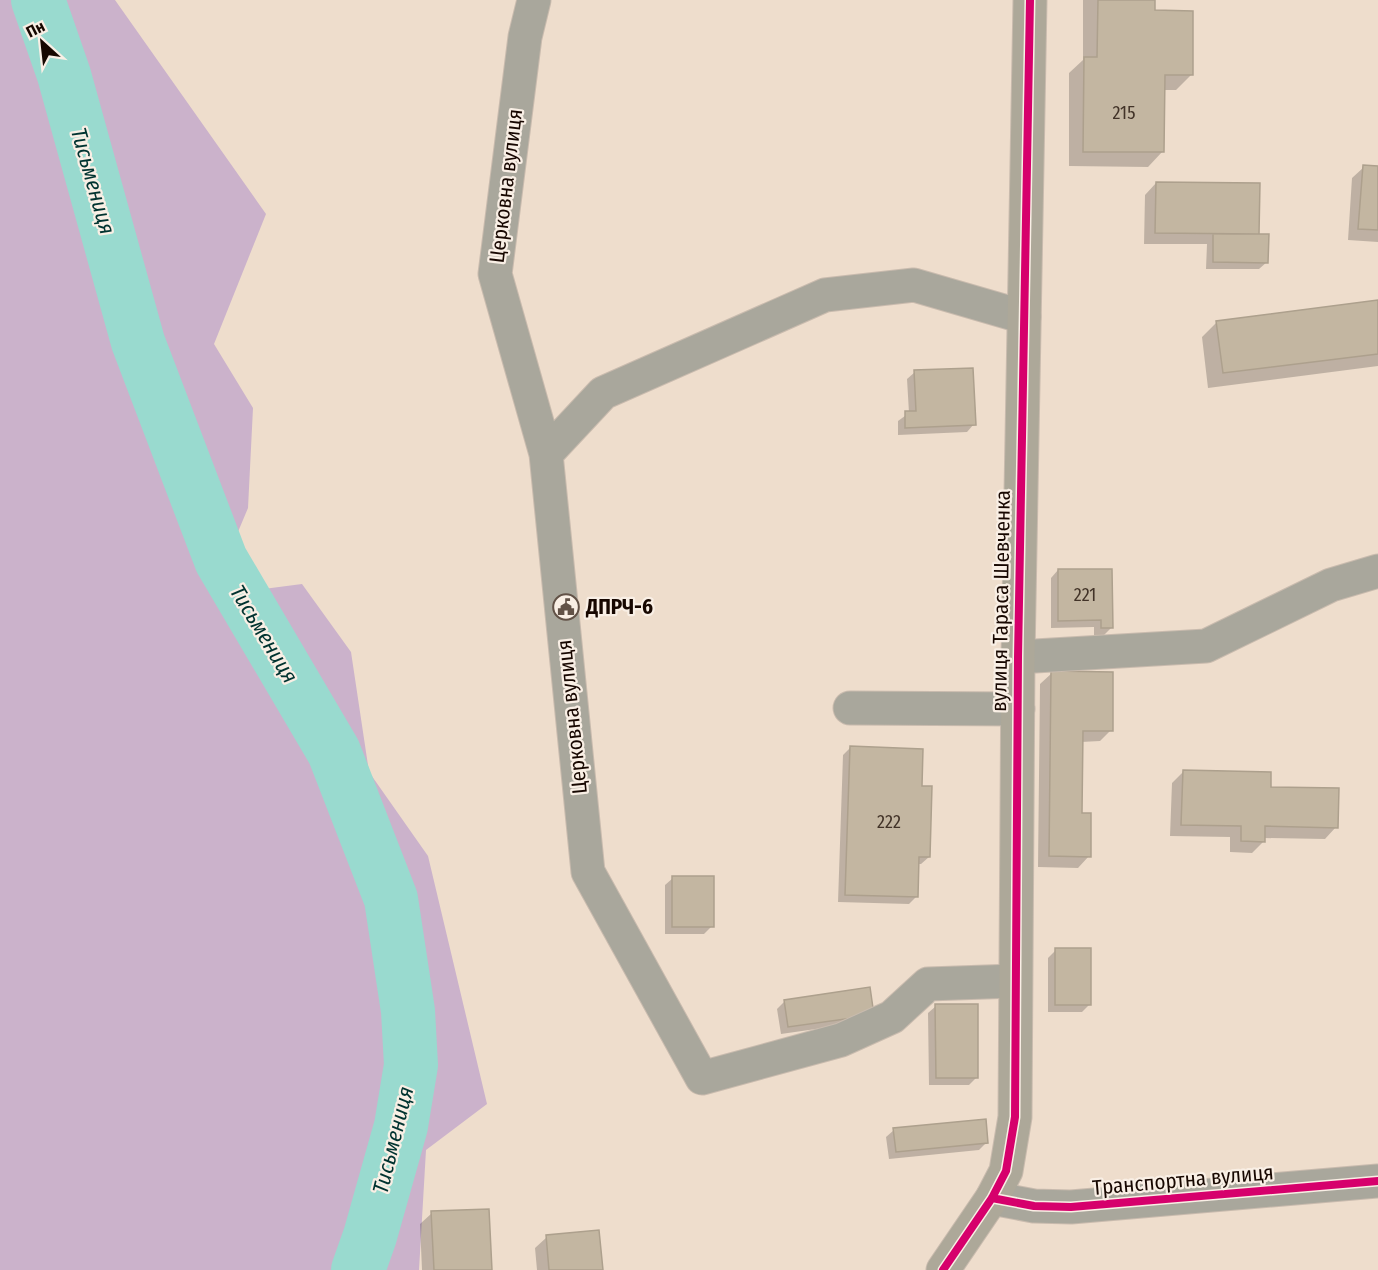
<svg xmlns="http://www.w3.org/2000/svg" width="1378" height="1270" viewBox="0 0 1378 1270" font-family="'Fira Sans Condensed',sans-serif">
	<style>
		.forest { fill: #cbb2cb }
		.shadow { fill: #0003 }
		.lines { fill: none; stroke-linecap: round; stroke-linejoin: round }
		.river { stroke: #99dacf; stroke-width: 54 }
		.building { fill: #c3b6a1; stroke: #ada08d; stroke-width: 1.5 }
		.minor-casing { stroke: #c9bbae; stroke-width: 35 }
		.major-casing { stroke: #c9bbae; stroke-width: 35 }
		.minor { stroke: #a9a79c; stroke-width: 33 }
		.major { stroke: #ada899; stroke-width: 33 }
		.cycleway-casing { stroke: #f9efe5; stroke-width: 11 }
		.cycleway { stroke: #d6006c; stroke-width: 8 }
		.labels { text-anchor: middle; dominant-baseline: central; stroke-width: 4.5; stroke-linejoin: round; paint-order: stroke }
		.number-label { font-size: 18px; fill: #423328 }
		.street-label { font-size: 21px; fill: #170700; stroke: #f9efe5 }
		.poi-label { font-size: 21px; font-weight: bold; fill: #170700; stroke: #f9efe5; text-anchor: start }
		.water-label { font-size: 22px; font-style: italic; fill: #003330; stroke: #f9efe5 }
	</style>
	<rect width="100%" height="100%" fill="#edc"/>
	<path class="forest" d="M0,0H115L266,214L214,344L253,408L248,508L211,596L302,584L351,652L369,772L428,856L487,1104L426,1150L419,1270H0Z"/>
	<path class="shadow" d="M1083,0H1154V12L1191,75L1176,90H1163V151L1148,167L1069,166V73L1083,60Z
		M1364,167L1378,168V242L1348,240L1352,178Z
		M1156,183L1258,233L1255,235L1267,262L1259,269H1206L1207,244H1144L1145,195Z
		M1378,302V366L1208,388L1202,337L1217,322Z
		M915,372L974,424L967,432L898,435V421L909,413L907,379Z
		M1058,570L1111,628L1104,635H1094V627L1051,628V578Z
		M1052,673L1111,730L1100,741L1081,742V815L1089,856L1078,868L1038,867L1040,684Z
		M850,748L921,787L929,857L921,864H918L917,896L909,904L838,902L843,755Z
		M1183,772L1336,827L1325,839L1264,838V841L1252,853L1230,852V837L1170,836L1172,783Z
		M673,878L712,926L704,934H665V885Z
		M1056,950L1090,1004L1082,1012H1048V958Z
		M785,1001L865,1022L781,1034L777,1009Z
		M936,1006L977,1077L969,1085H929L928,1013Z
		M894,1130L987,1142L979,1150L889,1159L886,1137Z
		M432,1213L490,1270H422L420,1224Z
		M547,1237L601,1270H537L535,1248Z"/>
	<g class="lines">
		<path class="river" d="M38,0L64,75L138,342L221,560L334,752L391,899L408,1011L411,1065L401,1126L370,1236L358,1270"/>
	</g>
	<path class="building" d="M1098,0H1155V10L1193,11V75H1165L1164,152H1083L1084,57H1097Z
		M1363,165L1378,166V230L1358,229Z
		M1156,182L1260,183L1259,234L1155,233Z
		M1213,234H1269L1268,263L1213,262Z
		M1378,300V354L1223,373L1216,321Z
		M973,368L976,425L905,428V411H916L914,370Z
		M1058,569H1112L1113,628H1101V620L1058,621Z
		M1051,671L1113,672V731H1083L1082,813H1091V857L1049,856Z
		M850,746L923,749L922,786H932L930,857H919L918,897L845,895Z
		M1183,770L1271,772V787L1339,788L1338,828L1265,826V842L1241,841V826L1181,825Z
		M672,876H714V927H672Z
		M1055,948H1091V1005H1055Z
		M870,987L874,1015L788,1027L784,1000Z
		M935,1004H978V1078H936Z
		M986,1119L988,1143L896,1152L893,1128Z
		M489,1209L492,1270H434L431,1211Z
		M599,1230L603,1270H549L546,1235Z"/>
	<g class="lines">
		<g class="minor-casing">
			<path id="minor" d="M534,0L525,37L495,274L546,454L588,872L702,1078L841,1040L892,1017L928,984L1015,981
				M546,454L603,393L825,295L914,285L1024,317
				M1018,657L1206,646L1331,585L1378,571
				M850,708L1018,709
				M992,1198L1034,1206L1071,1207L1378,1181"/>
		</g>
		<g class="major-casing">
			<path id="major" d="M943,1270L992,1198L1006,1171L1015,1117L1018,657L1030,0"/>
		</g>
		<use href="#minor" class="minor"/>
		<use href="#major" class="major"/>
		<g class="cycleway-casing">
			<path id="cycleway" d="M992,1198L1034,1206L1071,1207L1378,1181
				M943,1270L992,1198L1006,1171L1015,1117L1018,657L1030,0"/>
		</g>
		<use href="#cycleway" class="cycleway"/>
	</g>
	<defs>
		<g id="civic-ring" transform="scale(1.35)"><circle r="9.5" fill="#f9efe5" stroke="#625247" stroke-width="1.5"/><path d="M-.6-6.5H3V-4.5H.6V-3L4-1V1h2V6H-6V1h2V-1L-.6-3ZM-1.2 2.5V6h2.4V2.5Z" fill="#625247"/></g>
	</defs>
	<g fill-rule="evenodd">
		<use href="#civic-ring" x="566" y="607"/>
	</g>
	<g class="labels">
		<g class="number-label">
			<text x="1124" y="113">215</text>
			<text x="1085" y="595">221</text>
			<text x="889" y="822">222</text>
		</g>
		<g class="street-label">
			<text transform="translate(506 186) rotate(-83)">Церковна вулиця</text>
			<text transform="translate(1001 601) rotate(-89)">вулиця Тараса Шевченка</text>
			<text transform="translate(572 717) rotate(-96)">Церковна вулиця</text>
			<text transform="translate(1183 1180) rotate(-5)">Транспортна вулиця</text>
		</g>
		<g class="poi-label">
			<text x="586" y="607">ДПРЧ-6</text>
		</g>
		<g class="water-label">
			<text transform="translate(93 181) rotate(74)">Тисьмениця</text>
			<text transform="translate(264 634) rotate(59)">Тисьмениця</text>
			<text transform="translate(393 1140) rotate(-76)">Тисьмениця</text>
		</g>
	</g>
	<g transform="translate(42 42) rotate(333)" stroke="#f9efe5" stroke-width="4.5" paint-order="stroke">
	<path d="M0-4.5L10 22L0 15L-10 22Z" fill="#170700"/>
	<text y="-9" font-size="16" font-weight="bold" text-anchor="middle" fill="#170700">Пн</text>
	</g>
</svg>
